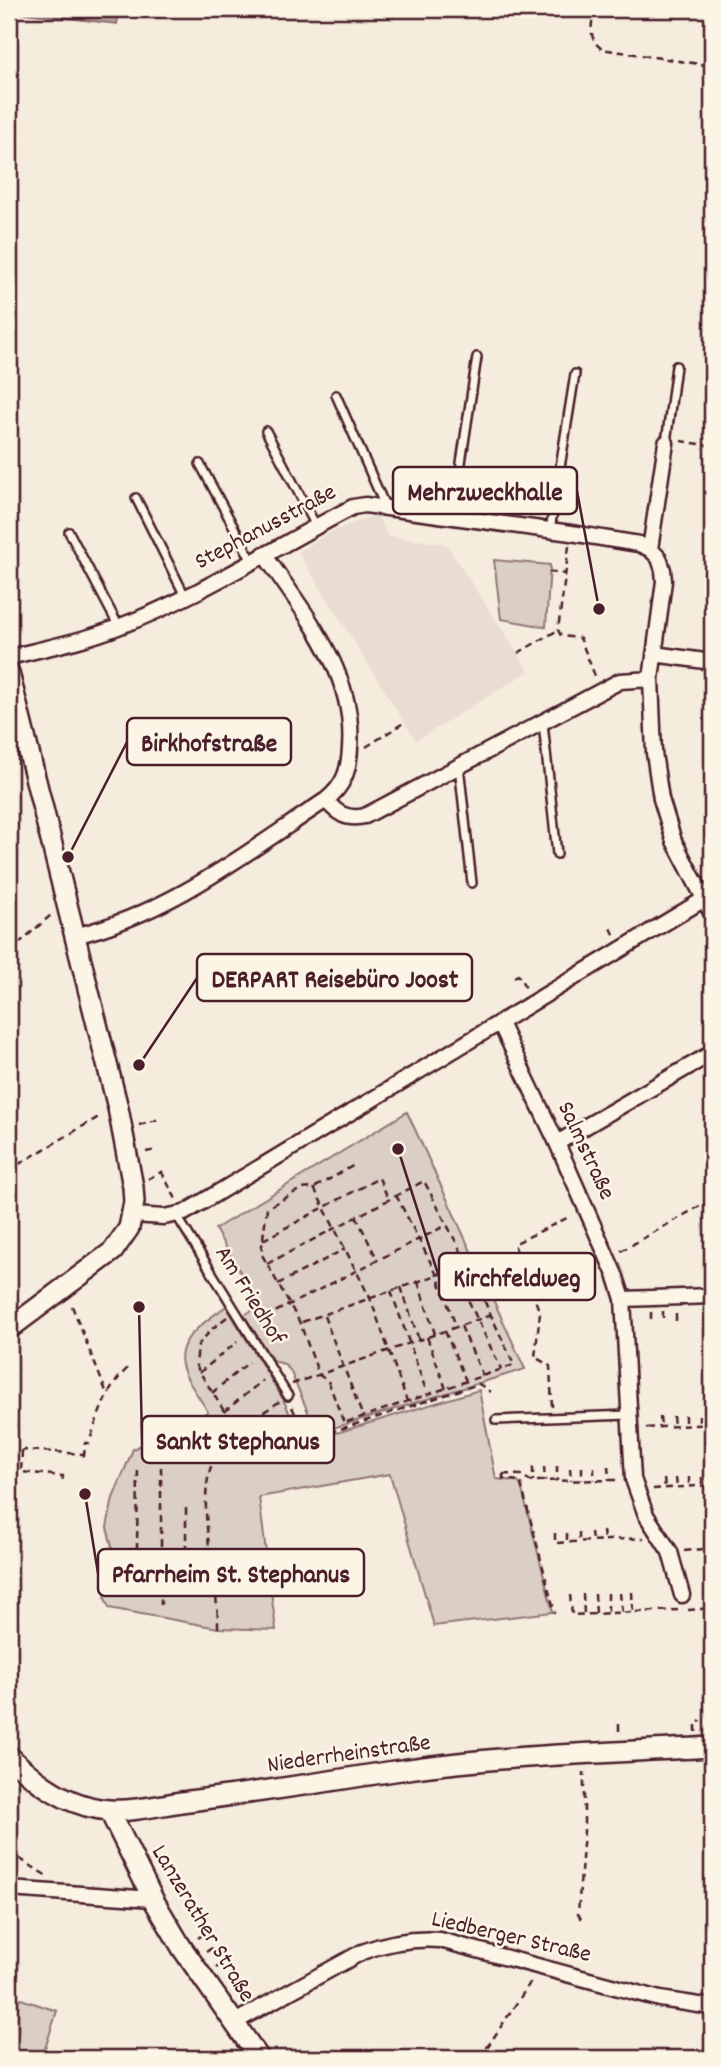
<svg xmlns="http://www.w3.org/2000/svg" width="721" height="2067" viewBox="0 0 721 2067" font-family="Dekko,sans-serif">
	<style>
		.built { fill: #e8ddd0 }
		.green { fill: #dbcec4; stroke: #927678; stroke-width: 2 }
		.water { fill: #b8a39e; stroke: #8c6e70; stroke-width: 2 }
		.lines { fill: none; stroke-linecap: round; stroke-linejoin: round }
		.shore { stroke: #765459; stroke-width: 2 }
		.lane-casing { stroke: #4a1f2b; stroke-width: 12 }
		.street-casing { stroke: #4a1f2b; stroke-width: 19 }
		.secondary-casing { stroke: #4a1f2b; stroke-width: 24 }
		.path { stroke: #4a1f2b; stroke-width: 2.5; stroke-dasharray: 7 5; stroke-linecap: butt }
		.lane { stroke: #fcf5e5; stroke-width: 7 }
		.street { stroke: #fcf5e5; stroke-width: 14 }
		.secondary { stroke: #fcf5e5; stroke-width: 19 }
		.labels { text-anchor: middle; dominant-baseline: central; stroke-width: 5; stroke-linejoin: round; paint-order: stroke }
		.street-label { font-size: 24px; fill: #4a1f2b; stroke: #fcf5e5 }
		.leader { fill: none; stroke: #4a1f2b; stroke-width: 2.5 }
		.callout-dot { fill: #4a1f2b; stroke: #fcf5e5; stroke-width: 2.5 }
		.callout { fill: #fcf5e5; stroke: #4a1f2b; stroke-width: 2.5 }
		.callout-label { font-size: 26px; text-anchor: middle; font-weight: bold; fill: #4a1f2b }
	</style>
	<rect width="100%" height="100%" fill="#f5ecde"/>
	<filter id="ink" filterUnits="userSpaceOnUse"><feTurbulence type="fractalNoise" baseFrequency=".0143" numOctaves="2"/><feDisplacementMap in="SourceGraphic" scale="14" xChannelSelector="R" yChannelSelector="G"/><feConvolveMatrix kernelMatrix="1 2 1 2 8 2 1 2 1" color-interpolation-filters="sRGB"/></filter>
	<g filter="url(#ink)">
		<path class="built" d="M376,514L388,536L446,544L529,671L416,741L298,552L329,533Z"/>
		<path class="green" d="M494,560L550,565L546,627L501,619Z
			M407,1112L525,1369L317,1433L290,1370L284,1364L273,1361L244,1315L260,1306L215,1229Z
			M226,1306L283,1399L303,1443L479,1390L496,1479L517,1481L521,1486L553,1612L434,1626L390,1474L259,1497L276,1630L218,1628L109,1608L105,1598L112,1547L107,1527L113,1498L133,1449L208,1412C201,1399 188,1384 183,1369C173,1339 206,1322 226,1306Z
			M9,1995L57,2011L42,2058H9Z"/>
		<path class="water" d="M16,9H99L119,11L117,24L15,12Z"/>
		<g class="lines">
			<path class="shore" d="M45,9L108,16L111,14L112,9"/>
			<g class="lane-casing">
				<path id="lane" d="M336,395L385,506
					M266,431L316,526
					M666,443L676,366
					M200,464L252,561
					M136,498L185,596
					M453,516L477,357
					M550,530L575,374
					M69,532L119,627
					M543,723L557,854
					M459,766L472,883
					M177,1216L288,1396
					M496,1420L629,1415"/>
			</g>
			<g class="street-casing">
				<path id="street" d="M650,549L666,443
					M654,654L712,662
					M9,657C46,648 83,641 118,627C200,596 275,547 353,507L365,505L571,533L639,544L650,549L659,558L663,570L664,581L651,679L654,753L661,799L674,841L712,914
					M326,800C337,814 347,820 365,816L620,681L651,679
					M74,936C169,914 246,853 326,800C344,786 349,770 350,748C356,673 304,613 264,554
					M500,1023L557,1143L616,1277L623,1299L633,1479L646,1515L670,1552L682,1595
					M557,1143L712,1053
					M133,1215L164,1217L184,1213L711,895
					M623,1299L712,1296
					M9,1889L153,1899
					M233,2023L362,1952C388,1942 412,1938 440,1940L660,1999L712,2007"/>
			</g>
			<g class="secondary-casing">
				<path id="secondary" d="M9,673L118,1108L133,1187L134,1202L129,1228L113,1251L9,1329
					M9,1756C36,1783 70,1808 110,1810C136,1812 163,1804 189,1801C258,1792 326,1782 394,1771C499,1755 607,1753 712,1747
					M109,1810L153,1899L182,1948L259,2058"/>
			</g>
			<path class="path" d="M594,9C592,24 587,39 602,49L712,66
				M681,441L712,446
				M569,546L558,630L561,636L580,638L595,676
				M549,572L565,574
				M518,653L558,630
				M366,747L405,722
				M611,928L615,936
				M9,952L51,915
				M514,977L518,975L527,990
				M139,1125L156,1120V1118
				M146,1152L156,1150
				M9,1162L13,1168
				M9,1170L102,1115
				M161,1171L176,1199
				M148,1179L163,1171
				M314,1188L370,1298L407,1401
				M396,1195L437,1275L456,1326
				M356,1216L377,1259
				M263,1240L379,1178L388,1198
				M621,1251L712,1199
				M267,1264L424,1181L466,1261L514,1365L344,1423L328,1381L319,1375L300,1323L261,1253L267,1208L301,1189L314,1188L356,1164
				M453,1268L501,1369
				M418,1282L435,1334
				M278,1284L345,1249
				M401,1287L419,1340
				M391,1291L427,1393
				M72,1306L107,1394
				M663,1311V1322
				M651,1312V1322
				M324,1316L363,1417
				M227,1317L213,1328L198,1345L196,1366L237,1432
				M265,1317L447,1225
				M676,1321V1310
				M302,1322L437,1275L466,1261
				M461,1326L483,1376
				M445,1331L466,1381
				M427,1337L446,1389
				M199,1373L237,1342
				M292,1384L491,1315
				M212,1393L249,1362
				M292,1407L307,1440L479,1384L491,1392
				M552,1407L550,1366L535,1357L540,1313L514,1244L571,1216
				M224,1412L263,1380
				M711,1414V1424
				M685,1415V1425
				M699,1415V1425
				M673,1416L674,1426
				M660,1417L661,1427
				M646,1428L712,1424
				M22,1451L21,1472L63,1476L62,1482
				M9,1456L25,1450L84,1454
				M84,1457L85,1443H89C99,1414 106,1388 129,1367
				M557,1466V1481
				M608,1466L609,1480
				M161,1467V1605
				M533,1467V1481
				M544,1467L545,1481
				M582,1467V1480
				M594,1467V1480
				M570,1468L571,1481
				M503,1474V1479L518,1481L521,1484L555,1613
				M503,1474L522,1475L530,1481L619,1480
				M689,1477V1487
				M702,1477V1486
				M676,1478L677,1488
				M664,1479L665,1488
				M653,1489L712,1485
				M186,1508V1550
				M603,1531L604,1540
				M579,1532V1541
				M591,1532L592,1541
				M555,1533V1543L644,1538
				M567,1533V1542
				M705,1539V1548
				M127,1550H210
				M137,1550L138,1466
				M684,1551L712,1548
				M632,1592L633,1612
				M608,1593V1613
				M620,1593L622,1613
				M583,1594L584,1614
				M595,1594L596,1614
				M570,1595L572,1615L678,1610
				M688,1610L712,1608
				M218,1628C219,1576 189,1492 220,1448C234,1428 261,1415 280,1401
				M619,1724V1735
				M696,1732V1723L701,1721
				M9,1852L47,1876
				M581,1919L578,1914L584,1831V1772
				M198,1938L207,1932
				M206,1952L215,1946
				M216,1968L225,1962
				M480,2058L532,1980"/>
			<use href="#lane" class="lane"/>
			<use href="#street" class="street"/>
			<use href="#secondary" class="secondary"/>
		</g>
	</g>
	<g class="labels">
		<g class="street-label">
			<text transform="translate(266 528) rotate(-28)">Stephanusstraße</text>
			<text transform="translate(585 1151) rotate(65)">Salmstraße</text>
			<text transform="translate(249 1296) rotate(58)">Am Friedhof</text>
			<text transform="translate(349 1755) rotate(-8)">Niederrheinstraße</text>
			<text transform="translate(202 1924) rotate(59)">Lanzerather Straße</text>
			<text transform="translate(511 1938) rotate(13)">Liedberger Straße</text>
		</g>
	</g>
	<path class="leader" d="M599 609L577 491M68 857L127 742M139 1065L197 978M398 1149L439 1277M139 1307L142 1439M85 1494L98 1573"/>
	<g class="callout-dot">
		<circle cx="599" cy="609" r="7"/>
		<circle cx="68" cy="857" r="7"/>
		<circle cx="139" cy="1065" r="7"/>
		<circle cx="398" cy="1149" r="7"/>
		<circle cx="139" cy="1307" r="7"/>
		<circle cx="85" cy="1494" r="7"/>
	</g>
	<g class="callout">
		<rect x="393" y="467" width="184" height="47" rx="7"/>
		<rect x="127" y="718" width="164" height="47" rx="7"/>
		<rect x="197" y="954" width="275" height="47" rx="7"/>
		<rect x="439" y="1253" width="156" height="47" rx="7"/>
		<rect x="142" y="1416" width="192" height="47" rx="7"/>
		<rect x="98" y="1549" width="266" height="47" rx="7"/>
	</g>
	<g class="callout-label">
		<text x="485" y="500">Mehrzweckhalle</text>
		<text x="209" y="751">Birkhofstraße</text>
		<text x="335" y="987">DERPART Reisebüro Joost</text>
		<text x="517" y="1286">Kirchfeldweg</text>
		<text x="238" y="1449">Sankt Stephanus</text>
		<text x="231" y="1582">Pfarrheim St. Stephanus</text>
	</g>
	<rect width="721" height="2067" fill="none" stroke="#fcf5e5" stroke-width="35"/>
	<rect x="18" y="18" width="686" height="2032" fill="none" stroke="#4a1f2b" stroke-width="2.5" filter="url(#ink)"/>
</svg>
